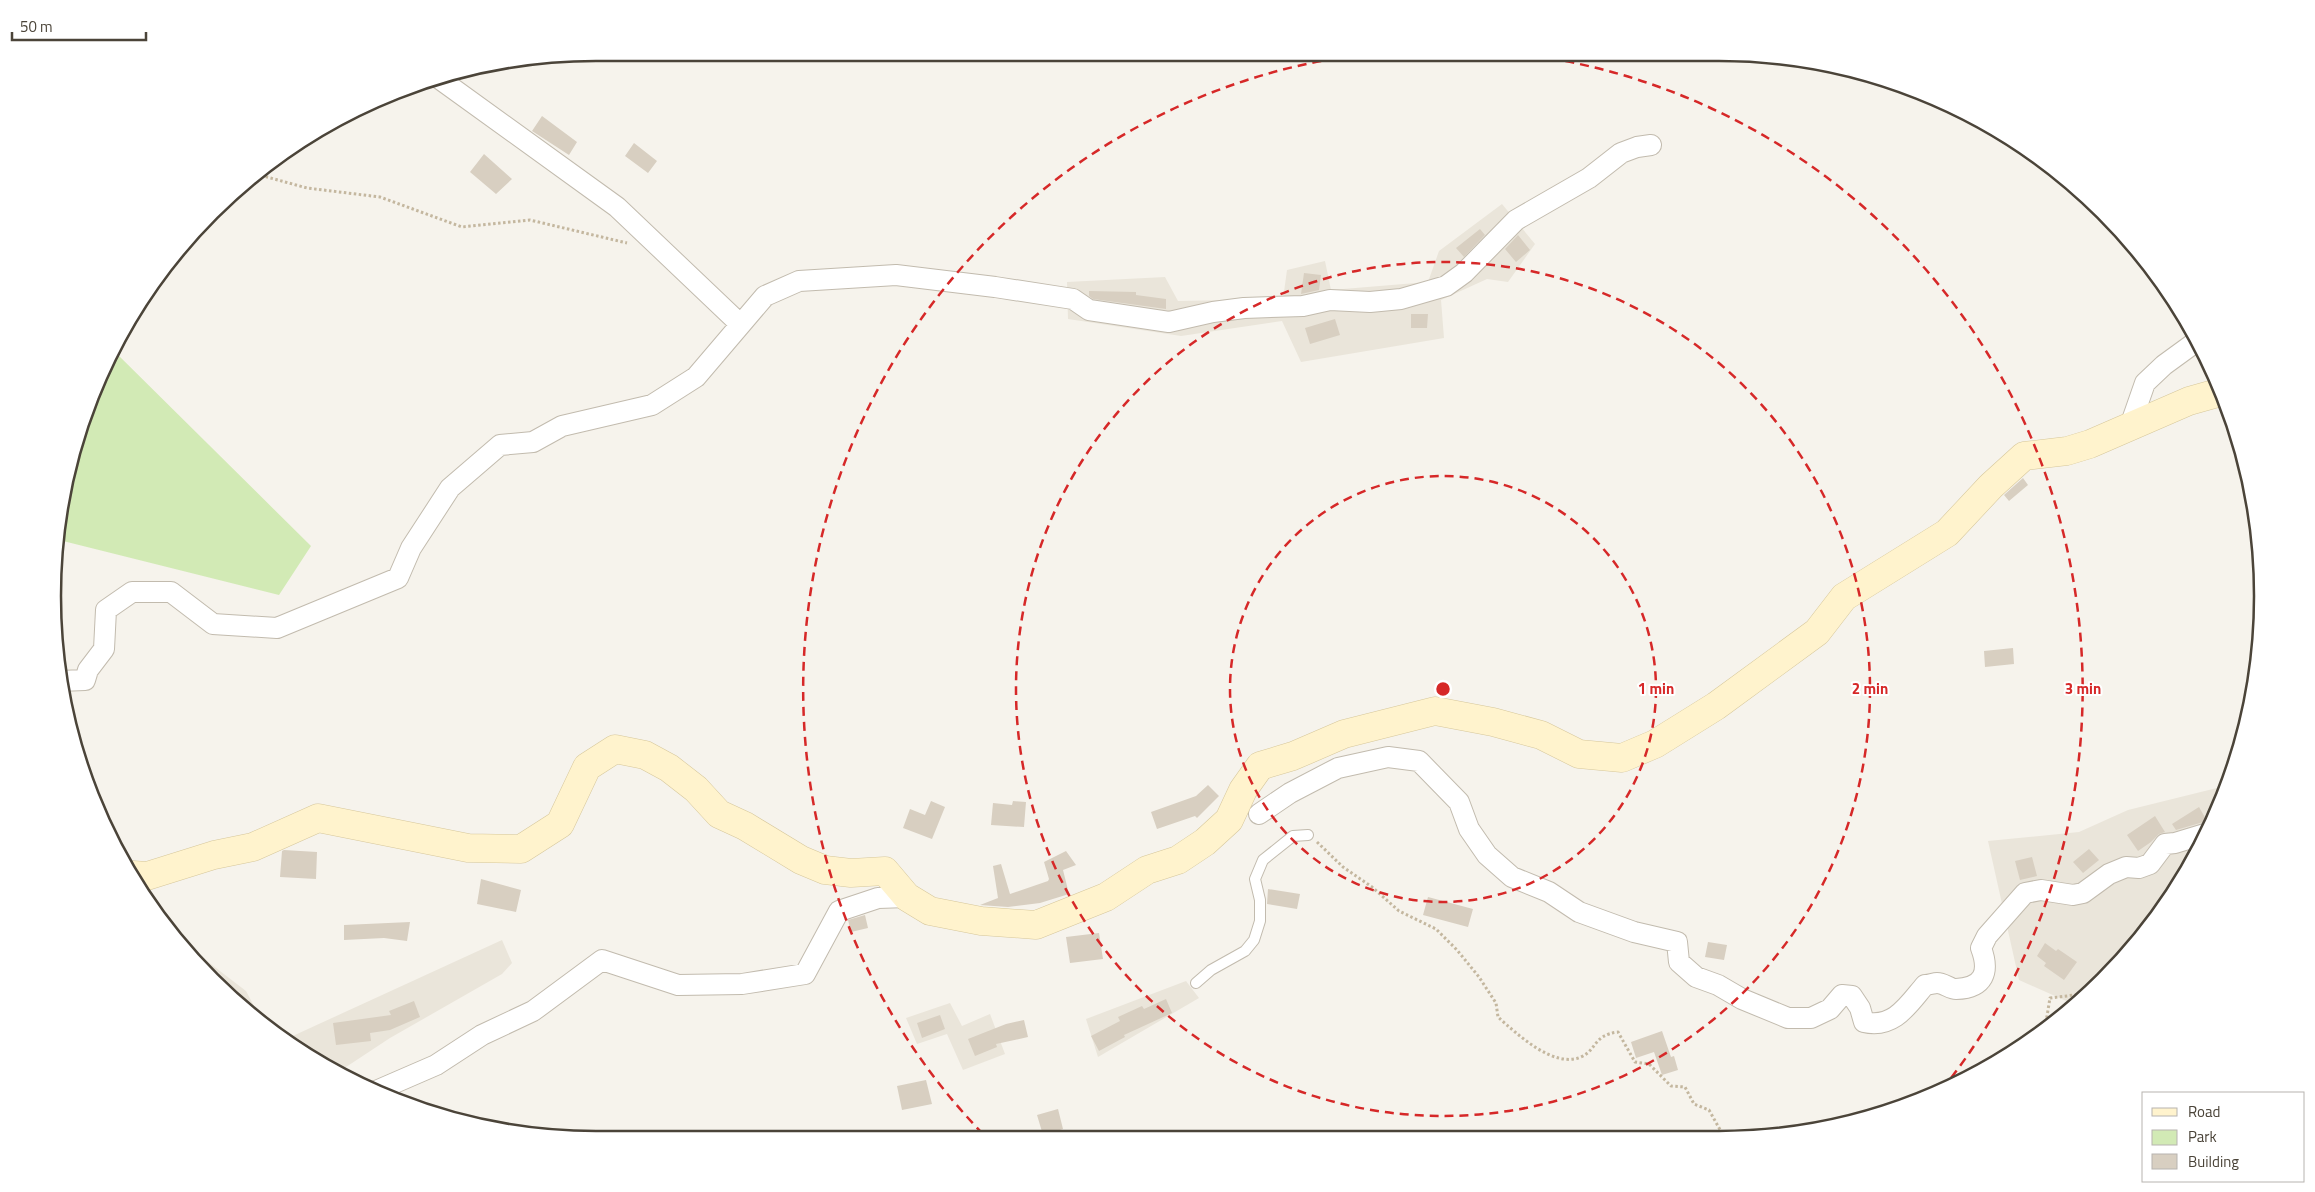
<svg xmlns="http://www.w3.org/2000/svg" width="2315" height="1192" viewBox="0 0 2315 1192" font-family="'Titillium Web',sans-serif">
	<style>
		.residential { fill: #eae5da }
		.green { fill: #d2eab5 }
		.building { fill: #d8cfc1 }
		.lines { fill: none; stroke-linecap: round; stroke-linejoin: round }
		.lane-casing { stroke: #c2bbae; stroke-width: 12 }
		.street-casing { stroke: #c2bbae; stroke-width: 22 }
		.secondary-casing { stroke: #d6c79b; stroke-width: 29 }
		.path { stroke: #c4b79f; stroke-width: 3; stroke-dasharray: 2.5 2.5; stroke-linecap: butt }
		.lane { stroke: #fff; stroke-width: 10 }
		.street { stroke: #fff; stroke-width: 20 }
		.secondary { stroke: #fff3cd; stroke-width: 28 }
		.ring { fill: none; stroke: #d62828; stroke-width: 2.5; stroke-dasharray: 9 6 }
		.rim { fill: none; stroke: #4b4439; stroke-width: 2.5 }
		.centre { fill: #d62828; stroke: #fff; stroke-width: 2.5 }
		.ring-label { font-size: 15px; text-anchor: middle; font-weight: bold; fill: #d62828; stroke: #fff; stroke-width: 4; stroke-linejoin: round; paint-order: stroke }
	</style>
	<rect width="100%" height="100%" fill="#f6f3ec"/>
	<path class="residential" d="M1502,204L1535,244L1508,282L1487,279L1441,300L1444,338L1301,362L1282,321L1181,336L1068,319L1067,282L1165,277L1178,301L1283,299L1287,270L1325,261L1331,290L1428,282L1439,251Z
		M2225,786L2207,836L2150,927L2073,1004L2019,980L1988,841L2079,832L2128,810Z
		M502,940L512,963L502,974L390,1038L343,1069L336,1072L294,1048L284,1040Z
		M186,945L246,991L262,1021L212,981L182,947Z
		M1186,981L1199,998L1098,1057L1086,1019Z
		M950,1003L962,1026L990,1014L1005,1054L963,1070L947,1034L917,1044L906,1018Z"/>
	<path class="green" d="M113,350L311,546L279,595L63,541L57,546L63,490L94,388Z"/>
	<path class="building" d="M542,116L577,142L569,155L532,131Z
		M634,143L657,161L648,173L625,156Z
		M484,154L512,179L496,194L470,172Z
		M1480,229L1485,235L1464,257L1456,248Z
		M1518,235L1530,250L1516,262L1505,249Z
		M1304,273L1321,275L1319,290L1301,294Z
		M1089,291L1136,292V295L1166,299V309L1093,299L1089,296Z
		M1411,314H1428L1427,328H1411Z
		M1335,319L1340,335L1310,344L1305,328Z
		M2023,478L2028,485L2009,501L2004,495Z
		M2013,648L2014,664L1985,667L1984,651Z
		M1208,785L1219,796L1197,818L1195,816L1157,829L1151,812L1196,796Z
		M931,801L945,807L932,839L903,828L910,809L925,815Z
		M1013,801L1026,802L1024,827L991,825L993,803L1012,805Z
		M2199,807L2207,821L2176,830L2172,824Z
		M2155,816L2165,832L2159,834L2151,842L2138,851L2127,835Z
		M2089,849L2099,860L2083,873L2073,862Z
		M284,850L317,852L316,879L280,877L282,851Z
		M1066,851L1076,865L1063,870L1069,894L1040,903L1008,907L980,905L998,898L993,866L1001,864L1010,894L1048,881L1049,879L1044,862Z
		M2032,857L2037,876L2020,880L2015,861Z
		M481,879L521,890L516,912L477,904Z
		M1268,889L1300,894L1297,909L1267,904Z
		M1428,897L1473,909L1468,927L1423,915Z
		M865,915L868,928L851,932L848,920Z
		M410,922L407,941L384,938L344,940V925Z
		M1099,933L1103,959L1070,963L1066,937Z
		M1708,942L1727,945L1724,960L1705,957Z
		M2045,943L2056,951L2058,949L2077,962L2064,980L2044,966L2046,963L2037,956Z
		M1166,999L1172,1013L1124,1035L1125,1037L1099,1051L1091,1036L1120,1021L1118,1017L1142,1006L1144,1009Z
		M414,1001L420,1017L390,1030L370,1033L371,1041L336,1045L333,1023L391,1015L389,1011Z
		M940,1015L945,1029L922,1038L917,1023Z
		M1024,1020L1028,1037L996,1044L997,1047L975,1056L968,1039L1006,1024Z
		M1662,1031L1671,1057L1674,1056L1678,1070L1662,1075L1654,1052L1636,1058L1631,1042Z
		M926,1080L932,1104L902,1110L897,1086Z
		M1058,1109L1063,1129L1043,1135L1037,1115Z"/>
	<g class="lines">
		<g class="lane-casing">
			<path id="lane" d="M1196,983L1211,970L1245,951L1254,940L1260,921V900L1255,879L1263,860L1293,836L1308,835"/>
		</g>
		<g class="street-casing">
			<path id="street" d="M437,77L617,207L740,324
				M2130,426L2145,383L2164,365L2197,341
				M60,681L85,680L88,670L104,649L106,610L132,592H171L213,624L277,628L398,578L411,548L450,488L500,445L533,442L562,426L652,405L696,377L765,296L799,281L896,275L995,287L1073,299L1089,310L1169,322L1213,312L1244,308L1303,306L1330,300L1370,302L1401,299L1446,286L1464,273L1516,220L1589,178L1621,153L1637,147L1651,145
				M1259,814L1290,793L1338,768L1388,757L1419,761L1459,802L1469,829L1487,855L1512,877L1549,892L1579,912L1634,932L1677,942L1679,962L1696,977L1718,985L1742,999L1788,1018H1811L1830,1009L1842,995L1852,996L1860,1008L1864,1022C1894,1029 1908,1005 1925,985C1929,985 1934,983 1937,983C1944,983 1950,989 1956,989C1984,988 1990,972 1981,948L1987,936L2025,893L2041,890L2073,895L2083,893L2109,874L2126,867L2139,868L2150,864L2165,844L2175,843L2208,833
				M376,1091L436,1065L482,1035L533,1011L602,960L678,985L742,984L805,974L839,911L878,898L907,897"/>
		</g>
		<g class="secondary-casing">
			<path id="secondary" d="M133,875L147,876L214,855L253,847L318,818L468,848L521,849L560,824L587,767L615,749L645,755L669,768L696,789L719,814L745,826L801,860L825,870L851,873L885,871L907,897L930,911L981,921L1036,925L1106,897L1147,870L1178,860L1205,842L1229,820L1243,790L1260,766L1293,756L1344,734L1435,711L1493,722L1541,735L1579,754L1622,758L1655,744L1716,706L1817,632L1844,597L1947,533L1991,486L2024,456L2067,451L2090,444L2189,401L2221,392"/>
		</g>
		<path class="path" d="M256,174L307,188L380,197L462,227L530,220L627,243
			M1317,842L1343,867L1372,887L1399,911L1436,929L1457,950L1479,977L1496,1003L1498,1017C1517,1034 1554,1069 1581,1057C1597,1050 1593,1035 1618,1032L1635,1062L1649,1064L1671,1086L1685,1087L1694,1104L1709,1110L1723,1135
			M2046,1022L2051,1026
			M2037,1035L2046,1022L2050,998L2083,994"/>
		<use href="#lane" class="lane"/>
		<use href="#street" class="street"/>
		<use href="#secondary" class="secondary"/>
	</g>
	<g class="ring">
		<circle cx="1443" cy="689" r="213"/>
		<circle cx="1443" cy="689" r="427"/>
		<path d="M983 1134A640 640 0 0 1 1365 54M1521 54A640 640 0 0 1 1944 1087"/>
	</g>
	<path d="M0 0H2315V1192H0ZM596 61H1719A535 535 0 0 1 2254 596V596A535 535 0 0 1 1719 1131H596A535 535 0 0 1 61 596V596A535 535 0 0 1 596 61Z" fill="#fff" fill-rule="evenodd"/>
	<path class="rim" d="M596 61H1719A535 535 0 0 1 2254 596V596A535 535 0 0 1 1719 1131H596A535 535 0 0 1 61 596V596A535 535 0 0 1 596 61Z"/>
	<circle cx="1443" cy="689" r="8" class="centre"/>
	<g class="ring-label">
		<text x="1656" y="694">1 min</text>
		<text x="1870" y="694">2 min</text>
		<text x="2083" y="694">3 min</text>
	</g>
	<rect x="2142" y="1092" width="162" height="90" fill="#ffffff" stroke="#b7b4b0"/>
	<rect x="2152" y="1108" width="25" height="8" fill="#fff3cd" stroke="#b7b4b0"/>
	<text x="2188" y="1117" font-size="15" fill="#4b4439">Road</text>
	<rect x="2152" y="1130" width="25" height="15" fill="#d2eab5" stroke="#b7b4b0"/>
	<text x="2188" y="1142" font-size="15" fill="#4b4439">Park</text>
	<rect x="2152" y="1154" width="25" height="15" fill="#d8cfc1" stroke="#b7b4b0"/>
	<text x="2188" y="1167" font-size="15" fill="#4b4439">Building</text>
	<path d="M12 32v8h134v-8" fill="none" stroke="#4b4439" stroke-width="2.5"/>
	<text x="20" y="32" font-size="15" fill="#4b4439" stroke="#ffffff" stroke-width="4" paint-order="stroke">50 m</text>
</svg>
